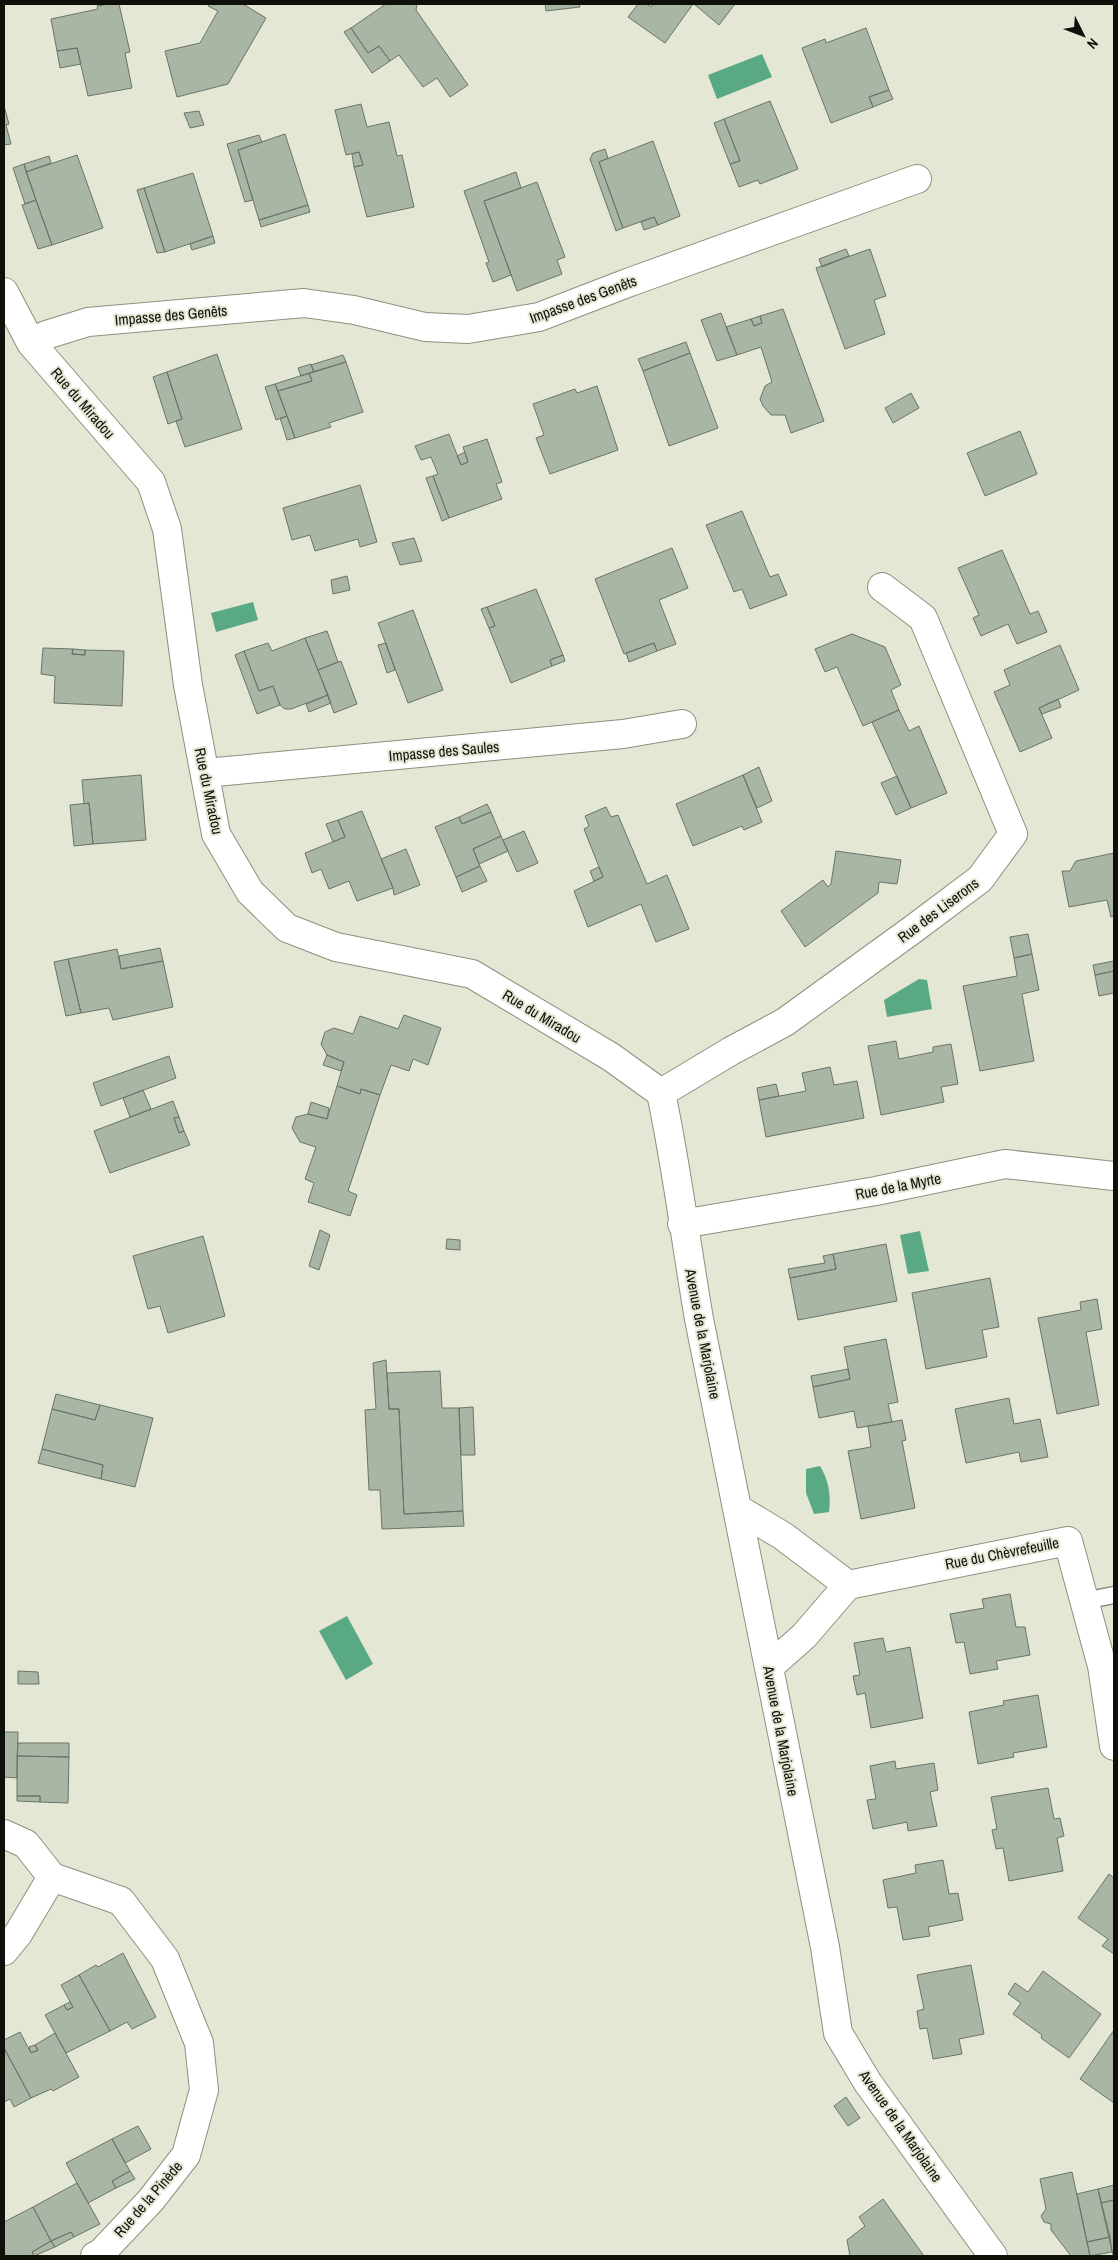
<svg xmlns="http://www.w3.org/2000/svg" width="1118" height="2260" viewBox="0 0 1118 2260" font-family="'Archivo Narrow',sans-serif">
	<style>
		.water { fill: #59a984 }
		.building { fill: #a9b5a5; stroke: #6a7567 }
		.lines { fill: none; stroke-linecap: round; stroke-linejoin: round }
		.service-casing { stroke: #8e907f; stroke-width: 19 }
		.minor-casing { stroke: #8e907f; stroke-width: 30 }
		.service { stroke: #fff; stroke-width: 16 }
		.minor { stroke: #fff; stroke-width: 28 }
		.labels { text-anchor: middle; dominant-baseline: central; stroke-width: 4; stroke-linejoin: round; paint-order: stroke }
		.street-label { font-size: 15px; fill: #0f100a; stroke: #e4e7d4 }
	</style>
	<rect width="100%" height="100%" fill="#e4e7d4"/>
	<path class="water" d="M762,54L772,77L717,99L708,75Z
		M253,602L258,620L216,632L211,613Z
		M919,979L927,980L932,1009L887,1017L884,1000Z
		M920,1231L929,1271L908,1274L900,1235Z
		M820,1466C829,1481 831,1495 829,1512L814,1514L806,1493V1469Z
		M347,1616L373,1664L346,1680L319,1631Z"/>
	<path class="building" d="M109,4H119L130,52L125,53L132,88L88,96L77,48L57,51L51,19L98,9L97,6Z
		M209,4H243L266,18L228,84L177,97L165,51L200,43L218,11L208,6Z
		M386,4H417L416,10L468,85L450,97L437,78L423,87L399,55L390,61L379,46L368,53L351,28Z
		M545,4H579L580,7L546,11Z
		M638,4H646L651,7L653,4H693L665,43L628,17Z
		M694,4H735L719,25Z
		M351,28L368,53L379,46L390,61L372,73L344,32Z
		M866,28L889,90L869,97L873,107L831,123L802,48L825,39L826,43Z
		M77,48L81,64L60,68L57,51Z
		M889,90L893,99L873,107L869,97Z
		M770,101L798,169L760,184L758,180L739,187L730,164L740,161L724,119Z
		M361,104L367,127L389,122L397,156L402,155L414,207L367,217L354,167L363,165L359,152L346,155L335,110Z
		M4,106L9,124L6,125L11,144L4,145Z
		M199,111L204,125L190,128L184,113Z
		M724,119L740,161L730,164L714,123Z
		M285,134L308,205L259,220L238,150Z
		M259,135L262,142L238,150L253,200L245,202L227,144Z
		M653,141L680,216L658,225L654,217L623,228L599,162Z
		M605,149L608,158L599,162L623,228L616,231L590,159L593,153Z
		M359,152L363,165L354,167L352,154Z
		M77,155L103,228L52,245L26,172Z
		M49,156L51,163L26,172L24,164Z
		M24,164L36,200L25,204L13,168Z
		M516,172L521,188L484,201L511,275L493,282L486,263L489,262L464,191Z
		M193,173L213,236L165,252L144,188Z
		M537,182L565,257L557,260L562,274L517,291L484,201Z
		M144,188L165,252L157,253L137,190Z
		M36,200L52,245L38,249L22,205Z
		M308,205L310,212L261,227L259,220Z
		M654,217L658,225L644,230L641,222Z
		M213,236L215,243L192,250L190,244Z
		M846,249L849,256L822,267L819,259Z
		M870,249L886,296L874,300L885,334L845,349L816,268Z
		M783,309L824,421L791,433L785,415H771L763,406L760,399L762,394L765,386L772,382L761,347L737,355L726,327L751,319L754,326L762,323L760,316Z
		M721,313L737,355L717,361L701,320Z
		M760,316L762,323L754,326L751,319Z
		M686,342L690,353L643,371L638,359Z
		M690,353L718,428L669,446L643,371Z
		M217,354L242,429L185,447L176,421L182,419L167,372Z
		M343,355L346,362L314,372L311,365Z
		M346,362L363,412L329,423L331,427L295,438L278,391L312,381L309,373Z
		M311,364L314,372L301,376L298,368Z
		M167,372L182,419L168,424L153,377Z
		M309,373L312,381L278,391L275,384Z
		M275,384L287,416L276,420L265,387Z
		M597,386L618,450L550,474L536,438L544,435L533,404L575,389L577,393Z
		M911,393L919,408L893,423L885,408Z
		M287,416L295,438L287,440L280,418Z
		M1020,431L1037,474L985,496L967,453Z
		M449,434L461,465L468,462L463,447L487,439L502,482L496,484L502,499L449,518L433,476L438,474L431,457L421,460L415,446Z
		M465,452L468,462L461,465L457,456Z
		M433,476L449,518L442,521L426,478Z
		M360,485L377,542L360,547L358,539L315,551L310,535L292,540L283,508Z
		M742,511L770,577L778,574L787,595L750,609L742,589L734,592L706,525Z
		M414,538L422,561L400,565L392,543Z
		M672,548L688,588L659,600L676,644L657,651L654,643L624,654L595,579Z
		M1002,550L1030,614L1038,611L1047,632L1017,644L1008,624L981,636L973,618L979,615L958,568Z
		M347,576L350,590L333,594L331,580Z
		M536,589L563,655L550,660L552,666L511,683L489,628L495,626L487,607Z
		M487,607L495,626L489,628L481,609Z
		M413,610L443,690L408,703L378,623Z
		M327,631L338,662L318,670L305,638Z
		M852,634L885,647L901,685L891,690L899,710L863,726L837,667L825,672L815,649Z
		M305,638L328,695L291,709H285L280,705L273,686L259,691L244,651L268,643L272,651Z
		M386,643L395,670L387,673L378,645Z
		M654,643L657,651L629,662L626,653Z
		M1060,645L1079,690L1039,708L1052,738L1020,752L994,692L1010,685L1004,670Z
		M43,648L73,649L72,654L85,655V650L124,651L122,706L54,703L55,676L41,674Z
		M73,649L85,650V655L72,654Z
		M244,651L259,691L273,686L280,705L257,714L235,655Z
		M563,655L565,661L552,666L550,660Z
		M341,661L357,704L334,713L318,670Z
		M328,695L331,703L309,712L306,704Z
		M1058,699L1061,707L1042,714L1039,708Z
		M899,710L909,731L919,726L947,793L911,808L872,722Z
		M759,767L772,801L757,808L743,775Z
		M141,775L146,840L93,844L89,803L84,804L82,780Z
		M743,775L762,822L744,830L742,826L693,846L676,804Z
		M897,776L911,808L896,815L881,783Z
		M89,803L93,844L74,846L70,805Z
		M487,804L491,812L462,824L459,817Z
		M606,807L611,817L618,815L647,884L667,875L689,929L656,942L641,904L588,927L574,891L603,877L584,829L589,826L585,816Z
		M362,811L393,888L357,901L349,881L329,889L321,869L312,873L305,853L345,837L338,820Z
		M491,812L501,836L473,849L480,866L456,877L435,827L459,817L462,824Z
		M338,820L345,837L333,842L326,824Z
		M524,831L538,863L517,872L503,840Z
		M501,836L508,851L479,864L473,849Z
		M406,849L420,885L394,895L393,888L381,859Z
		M836,851L901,860L897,884L879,882L878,893L805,947L781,911L823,880L828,887L831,884Z
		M1114,853V916L1111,917L1107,900L1069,907L1062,871H1070L1076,861Z
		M480,866L487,881L462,892L456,877Z
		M599,867L603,877L594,881L590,871Z
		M1028,934L1032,954L1014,958L1010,937Z
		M160,948L163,961L121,969L119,956Z
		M117,949L121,969L163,961L173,1007L113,1020L109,1008L81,1013L68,959Z
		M1032,954L1039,990L1022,994L1034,1061L980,1071L963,986L1017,976L1014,958Z
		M68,959L81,1013L66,1016L54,962Z
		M1114,961V971L1095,975L1093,965Z
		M1114,971V993L1099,996L1095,975Z
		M404,1015L441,1028L428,1065L413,1059L409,1071L391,1065L380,1095L361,1089L360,1094L337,1086L344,1062L327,1055L321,1044L325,1032L334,1028L353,1034L360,1016L398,1029Z
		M896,1041L899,1059L933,1052V1047L951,1044L958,1084L941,1087L944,1102L881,1115L868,1046Z
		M327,1055L344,1062L341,1071L323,1065Z
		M169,1056L176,1078L101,1106L93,1083Z
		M830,1067L834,1085L857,1081L864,1118L766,1137L759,1100L806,1091L802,1073Z
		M776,1084L779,1096L759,1100L757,1088Z
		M337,1086L360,1094L361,1089L380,1095L348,1191L357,1195L350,1216L308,1202L314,1183L305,1179L316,1147L300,1142L292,1128L296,1117L308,1114L327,1119Z
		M143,1090L151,1109L130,1117L123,1098Z
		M173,1101L179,1117L174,1118L179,1133L184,1131L190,1145L110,1173L94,1131Z
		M311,1102L329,1108L327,1119L308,1114Z
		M179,1117L184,1131L179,1133L174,1118Z
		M320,1230L330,1235L319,1270L309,1266Z
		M203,1236L225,1316L168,1333L160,1306L148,1309L133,1256Z
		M447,1239L460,1240V1250L446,1249Z
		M886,1244L897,1301L798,1320L790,1278L836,1269L833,1254Z
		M833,1254L836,1269L790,1278L788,1269L825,1263L823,1256Z
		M990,1278L999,1327L982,1330L987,1357L926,1369L912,1293Z
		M1097,1299L1102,1329L1086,1332L1099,1405L1057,1414L1038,1318L1081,1310L1080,1302Z
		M886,1339L898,1402L888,1404L892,1422L857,1428L854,1411L819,1418L813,1387L850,1379L844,1347Z
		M386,1360L389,1409H399L404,1514L463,1511L464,1526L382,1529L380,1490H369L365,1410L376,1409L373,1363Z
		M848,1369L850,1379L813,1387L811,1376Z
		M440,1371L442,1408H459L463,1511L404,1514L399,1409H389L387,1373Z
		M56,1394L100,1405L95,1420L52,1409Z
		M1009,1398L1014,1424L1040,1419L1048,1457L1021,1462L1019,1452L966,1463L955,1409Z
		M100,1405L153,1418L135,1487L101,1479L103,1465L42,1449L52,1409L95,1420Z
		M473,1407L475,1455H461L459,1408Z
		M902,1420L906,1440L902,1441L915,1508L861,1519L848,1451L871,1447L868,1426Z
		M42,1449L103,1465L101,1479L38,1463Z
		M1010,1594L1016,1627H1025L1030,1655L996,1661L998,1669L970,1674L964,1642L956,1643L950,1614L984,1608L982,1599Z
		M883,1638L886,1652L910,1647L923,1718L871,1728L865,1693L857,1695L853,1676L860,1675L854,1643Z
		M18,1671L38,1672L39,1684H18Z
		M1038,1695L1047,1747L1013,1753L1014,1757L978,1764L969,1712L1004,1705L1003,1701Z
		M4,1732H18L17,1778L4,1777Z
		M18,1743H69V1757L17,1756Z
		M17,1756L69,1757L68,1803L40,1802V1796H17Z
		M895,1761L896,1769L934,1763L938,1790L930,1792L937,1826L908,1831L907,1822L873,1829L867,1800L876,1799L870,1766Z
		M1048,1788L1054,1819L1060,1818L1064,1836L1057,1838L1063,1871L1009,1881L1003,1848L996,1849L992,1830L997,1829L991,1797Z
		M17,1796H40V1802L17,1801Z
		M943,1860L949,1894L958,1893L963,1920L928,1927L930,1936L903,1940L897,1907L888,1908L883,1880L916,1873L915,1865Z
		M1109,1874L1114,1878V1954L1102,1946L1108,1939L1078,1918Z
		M123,1953L156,2017L132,2029L127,2022L110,2031L79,1975L96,1965L98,1967Z
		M971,1965L984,2034L959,2039L962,2054L933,2059L927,2028L920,2029L917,2011L924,2009L917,1975Z
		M1043,1971L1101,2014L1069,2058L1041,2038L1042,2035L1013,2014L1021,2003L1008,1994L1015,1983L1028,1992Z
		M79,1975L110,2031L66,2053L45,2015L64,2005L67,2010L73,2007L61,1985Z
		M70,2002L73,2007L67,2010L64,2005Z
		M1114,2030V2103L1080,2079Z
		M20,2032L31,2053L38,2050L35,2045L55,2033L79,2077L53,2091L51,2089L31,2098L4,2048V2040Z
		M35,2045L38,2050L31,2053L29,2047Z
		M4,2048L31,2098L14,2107L10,2099L4,2102Z
		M846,2097L860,2118L848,2126L834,2106Z
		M138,2126L151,2149L125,2163L112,2139Z
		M112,2139L130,2171L112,2181L116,2188L88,2203L66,2163Z
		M130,2171L135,2179L116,2188L112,2181Z
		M1072,2172L1090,2256H1071L1051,2230V2224L1044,2222L1041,2216L1046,2209L1040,2179Z
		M77,2183L100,2224L74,2237L71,2232L51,2241L33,2207Z
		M1114,2185V2200L1101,2203L1098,2189Z
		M1098,2189L1110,2237L1087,2242L1077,2194Z
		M883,2199L924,2256H850L847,2240L865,2226L859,2217Z
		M1114,2200V2255H1113L1101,2203Z
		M33,2207L51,2241L32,2252L34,2256H4V2222Z
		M71,2232L74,2237L55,2247L51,2241Z
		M1110,2237L1112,2252L1090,2256L1087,2242Z
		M51,2241L55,2247L34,2256L32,2252Z"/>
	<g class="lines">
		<g class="service-casing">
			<path id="service" d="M1084,1601L1114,1595"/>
		</g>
		<g class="minor-casing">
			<path id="minor" d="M4,292L31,343L151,482L167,529L188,685L216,834L250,892L287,928L336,947L472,974L611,1057L661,1093C677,1168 686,1244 699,1319L825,1947L838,2033L868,2083L993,2256
				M31,343L46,335L88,322L304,303L354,310L425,327L468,329L539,317L630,282L917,179
				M205,773L623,734L682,724
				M661,1093L731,1051L785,1022L912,930L980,879L1013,834L923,618L882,587
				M682,1224L876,1191L1005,1164L1114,1176
				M738,1509L783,1536L848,1585
				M769,1667L804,1636L848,1585L1068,1541L1102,1666L1114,1746
				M4,1834L26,1844L52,1877L121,1901L165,1959L199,2043L204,2090L186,2155L151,2200L101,2253L95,2256
				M4,1951L18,1934L52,1877"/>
		</g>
		<use href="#service" class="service"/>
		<use href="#minor" class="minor"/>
	</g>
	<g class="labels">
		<g class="street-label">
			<text transform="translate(583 299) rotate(-20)">Impasse des Genêts</text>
			<text transform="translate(171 315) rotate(-5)">Impasse des Genêts</text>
			<text transform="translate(83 403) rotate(49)">Rue du Miradou</text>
			<text transform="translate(444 751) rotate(-5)">Impasse des Saules</text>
			<text transform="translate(209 791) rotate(78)">Rue du Miradou</text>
			<text transform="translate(938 910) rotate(-37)">Rue des Liserons</text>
			<text transform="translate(542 1016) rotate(31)">Rue du Miradou</text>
			<text transform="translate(898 1186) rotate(-11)">Rue de la Myrte</text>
			<text transform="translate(703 1334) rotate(79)">Avenue de la Marjolaine</text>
			<text transform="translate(1002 1553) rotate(-11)">Rue du Chèvrefeuille</text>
			<text transform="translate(781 1731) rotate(79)">Avenue de la Marjolaine</text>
			<text transform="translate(901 2126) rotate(55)">Avenue de la Marjolaine</text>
			<text transform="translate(148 2199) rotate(-49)">Rue de la Pinède</text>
		</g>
	</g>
	<rect width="1118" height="2260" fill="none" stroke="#0f100a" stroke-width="10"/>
	<g transform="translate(1083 35) rotate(132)" stroke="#e4e7d4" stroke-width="4" paint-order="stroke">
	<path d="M0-4L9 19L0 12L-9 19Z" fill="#0f100a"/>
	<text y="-8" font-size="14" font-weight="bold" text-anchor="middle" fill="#0f100a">N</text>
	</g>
</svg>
